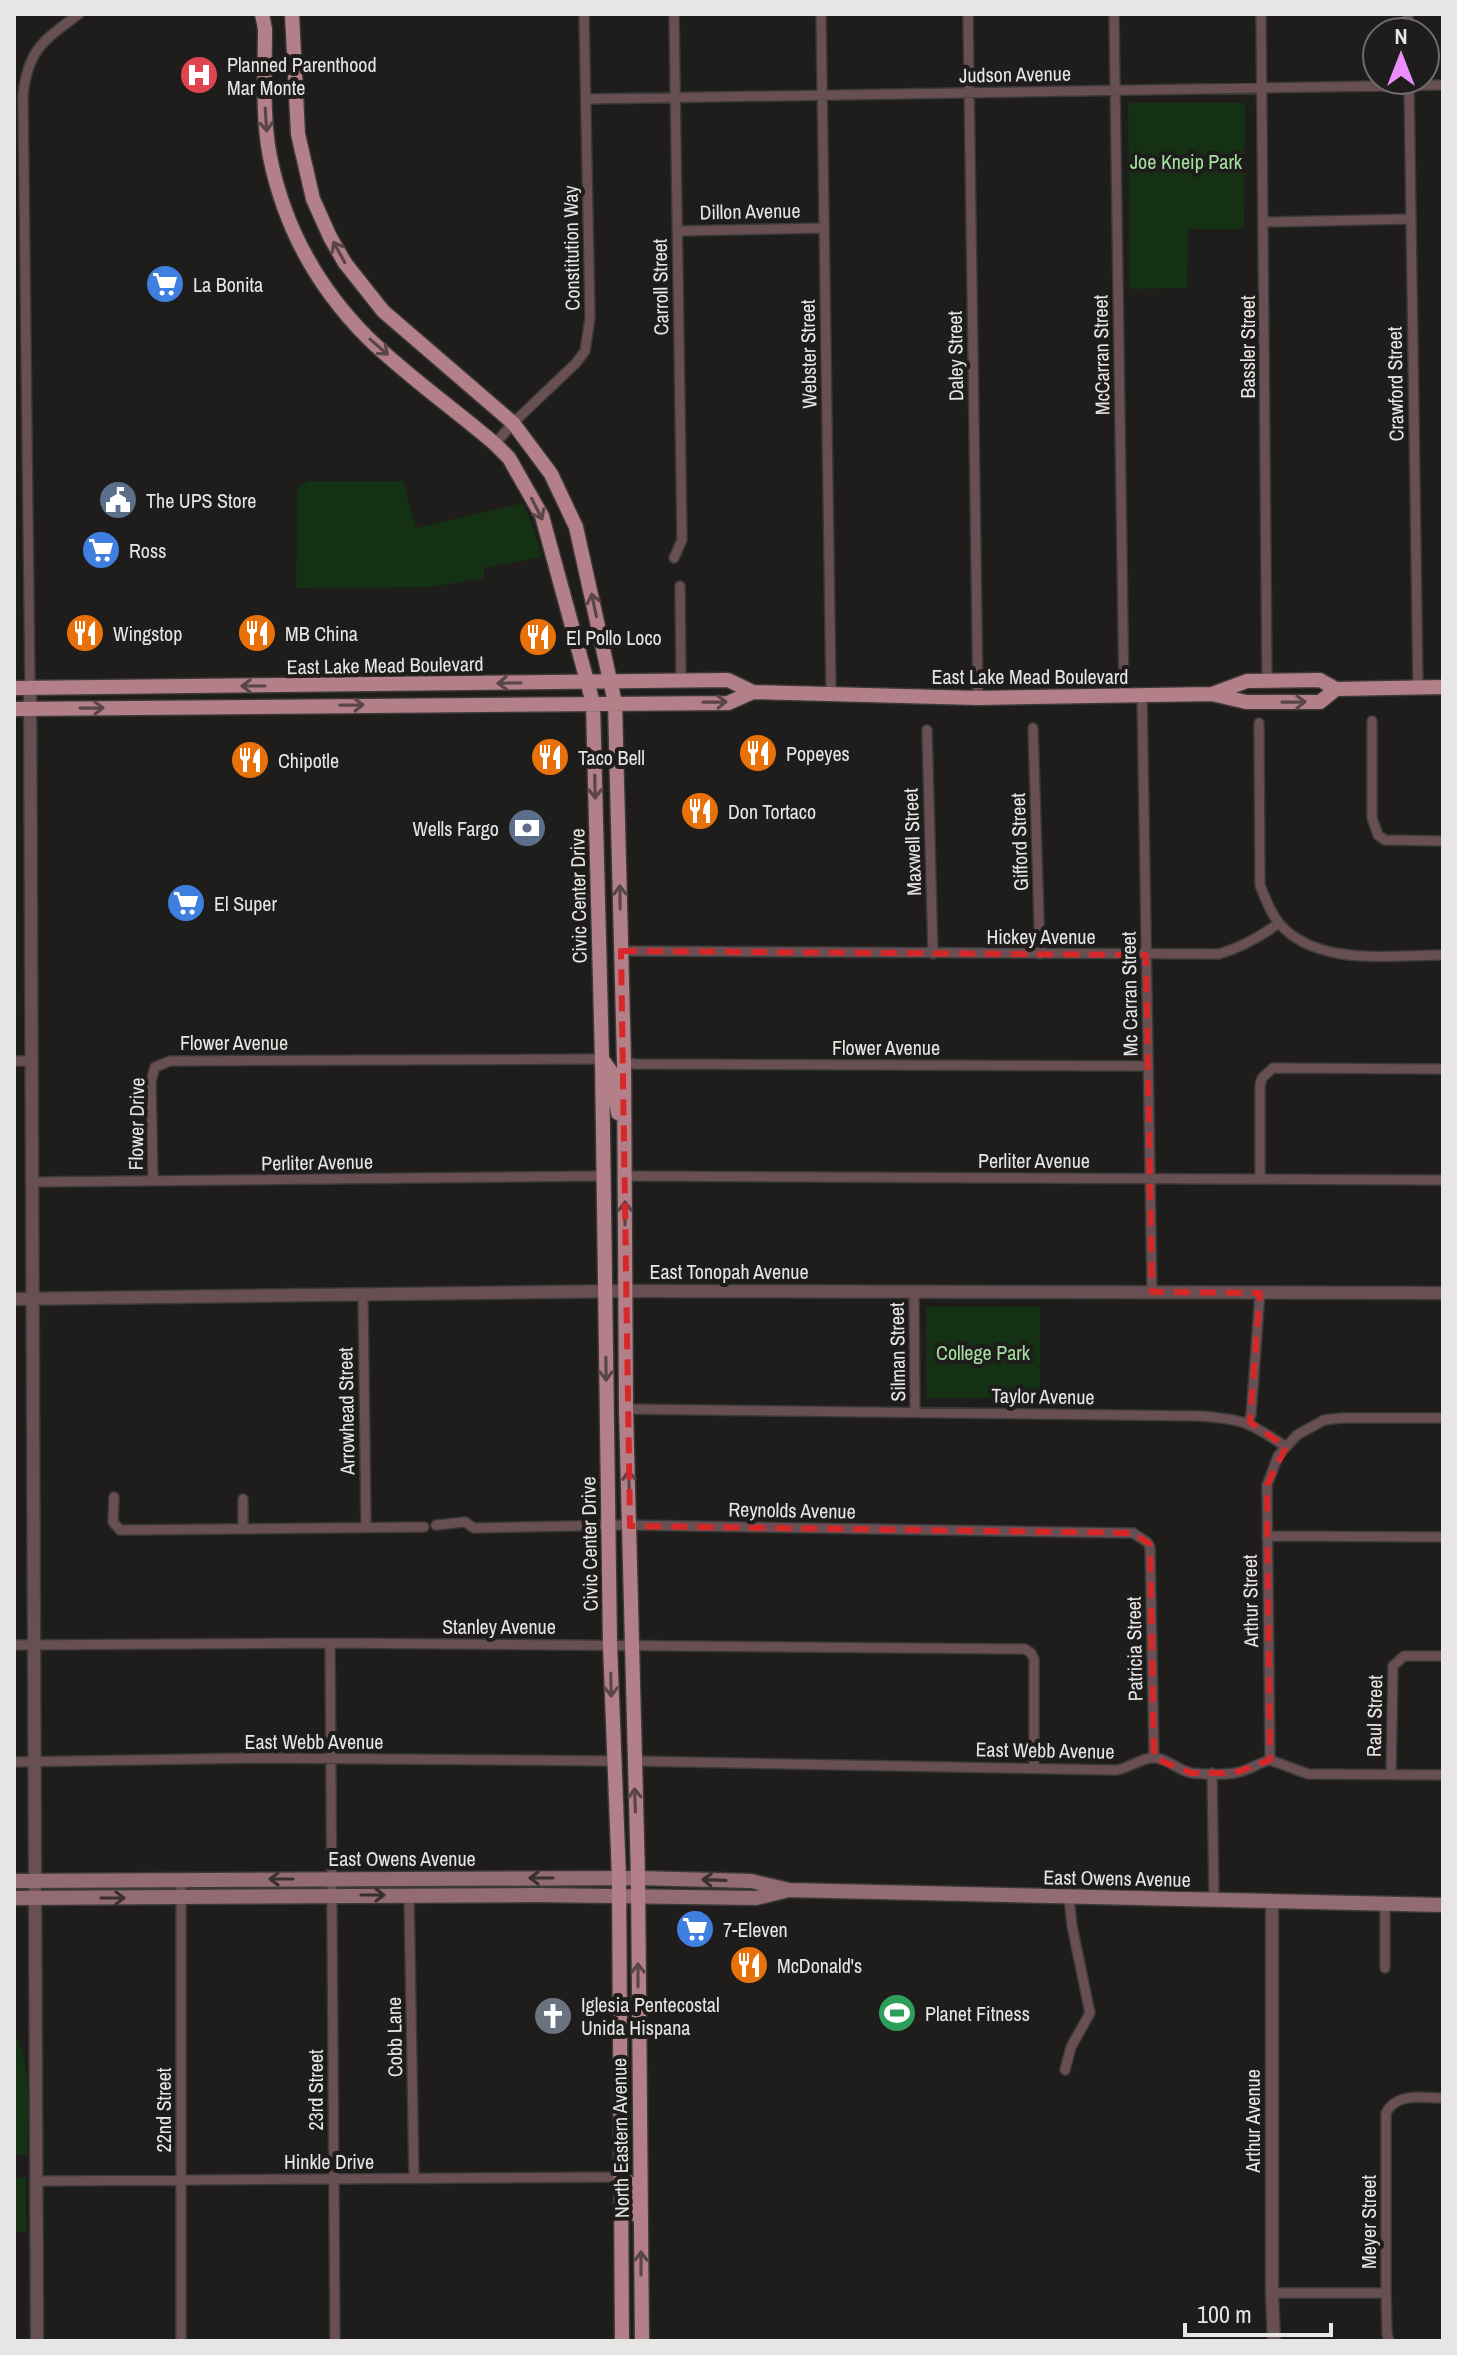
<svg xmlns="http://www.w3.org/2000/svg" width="1457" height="2355" viewBox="0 0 1457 2355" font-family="'Archivo Narrow',sans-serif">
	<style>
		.green { fill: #143213 }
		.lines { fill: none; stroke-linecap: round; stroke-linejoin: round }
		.minor-casing { stroke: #3a3937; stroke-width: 12 }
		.tertiary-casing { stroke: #3a3937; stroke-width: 15 }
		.secondary-casing { stroke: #3a3937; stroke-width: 17 }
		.primary-casing { stroke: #3a3937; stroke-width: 17 }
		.minor { stroke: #684f53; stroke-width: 9 }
		.tertiary { stroke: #684f53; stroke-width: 12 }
		.secondary { stroke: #936b72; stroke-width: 14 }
		.primary { stroke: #b38089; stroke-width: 14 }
		.oneway { stroke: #5a4547 }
		.oneway2 { stroke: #3b3031 }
		.marked { fill: none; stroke: #d62828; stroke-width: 6; stroke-dasharray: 16 10; stroke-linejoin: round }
		.labels { text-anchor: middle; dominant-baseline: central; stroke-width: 8; stroke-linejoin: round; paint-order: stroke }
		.poi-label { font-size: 20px; fill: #e7e6e4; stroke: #1e1d1b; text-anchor: start }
		.street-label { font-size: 20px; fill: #e7e6e4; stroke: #1e1d1b }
		.park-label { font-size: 20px; fill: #a4e0a0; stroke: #1e1d1b }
	</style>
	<rect width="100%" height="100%" fill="#1e1d1b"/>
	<path class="green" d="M1128,103H1245L1244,229H1188L1187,288L1130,289Z
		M310,481H403L416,528L523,503L534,530L542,557L484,568V578L431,587L296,588L298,487Z
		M926,1307H1040V1398H926Z
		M14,2033C34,2067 27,2116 27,2154L14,2156Z
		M14,2178H26V2232H14Z"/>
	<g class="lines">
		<g class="minor-casing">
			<path id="minor" d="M674,14L682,540L674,558
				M821,14L831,694
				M968,14L978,698
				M1114,14L1124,695
				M1261,14L1267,681
				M1408,14V32
				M1409,83L1418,688
				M587,99L1443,85
				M1264,222L1411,219
				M677,231L824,228
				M495,444L513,423L576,363L585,351L590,318L584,14
				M680,586L681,681
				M30,688L23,95C28,49 44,40 79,14
				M1142,695L1152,1292
				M1372,721V818L1378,835L1385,840L1443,841
				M1259,723L1260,885C1265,898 1270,912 1279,923C1316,967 1391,955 1443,955
				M1033,728L1040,954
				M927,730L933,954
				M621,951L1219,954C1242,947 1260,937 1279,923
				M14,1061H32
				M624,1062L635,1064L1148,1066
				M624,1176L1443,1180
				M1260,1179V1085L1262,1078L1273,1068L1443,1069
				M153,1181L151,1081L155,1067L170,1061L602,1059
				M32,1182L603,1176
				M914,1291L915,1412
				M363,1294L366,1527
				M626,1409L1199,1416C1242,1419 1250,1422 1286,1447
				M1248,1423L1251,1415L1260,1293
				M114,1497L113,1522L120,1530L424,1527
				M243,1499V1528
				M436,1525L465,1522L474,1528L623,1525L1133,1533L1147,1542L1150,1547L1154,1758
				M1267,1536L1443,1537
				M330,1643L335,2341
				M14,1645L330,1643L1025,1649L1031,1653L1034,1659V1768
				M1270,1760L1267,1485L1278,1456L1286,1447L1297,1435L1324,1420L1341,1418H1443
				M634,1761L1116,1770C1130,1768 1143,1756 1157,1758C1169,1760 1179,1771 1192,1773C1204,1774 1223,1775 1235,1773C1248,1771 1258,1763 1270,1760L1308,1774L1443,1775
				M14,1762L263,1758L613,1761
				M1212,1773L1214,1900
				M1391,1774L1393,1666L1404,1656H1443
				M181,1880V2341
				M409,1895L414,2179
				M1385,1968V1904
				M1065,2070L1071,2047L1090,2013L1072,1926L1069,1897
				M37,2181L621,2177
				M1272,2293H1386
				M1389,2341L1387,2334L1386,2293V2113C1396,2092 1423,2098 1443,2098"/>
		</g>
		<g class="tertiary-casing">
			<path id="tertiary" d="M30,688L37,2341
				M14,1299L625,1291L1443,1293
				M1272,1902V2293L1274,2341"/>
		</g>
		<g class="secondary-casing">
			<path id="secondary" d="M14,1881L638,1878L751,1881L789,1890L1443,1905
				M14,1898L536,1895L756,1898L785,1891"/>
		</g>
		<g class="primary-casing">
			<path id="primary" d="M262,14L265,29C265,71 262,116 270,157C284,226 318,288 368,338C407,376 453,408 495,444L509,458L542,516L593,703L602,1059L610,1644L619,1878L622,2341
				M292,14L298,134L313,199L330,237L345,263L383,311L513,423L551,474L576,527L615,703L624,1062L626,1409L638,1878L642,2341
				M14,688L728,680L753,692L978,698L1212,694L1246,702H1320L1336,689
				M1212,694L1247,681L1320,680L1336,689L1443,687
				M14,709L728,703L753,692
				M602,1059L612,1073L618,1113
				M624,2178L629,2183L631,2206L641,2220"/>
		</g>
		<use href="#minor" class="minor"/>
		<use href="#tertiary" class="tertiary"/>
		<use href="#secondary" class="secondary"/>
		<use href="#primary" class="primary"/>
	</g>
	<defs><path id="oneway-shaft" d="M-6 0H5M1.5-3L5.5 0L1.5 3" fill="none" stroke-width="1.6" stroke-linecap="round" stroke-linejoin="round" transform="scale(2)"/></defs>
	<g class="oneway">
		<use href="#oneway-shaft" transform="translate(266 120) rotate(86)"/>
		<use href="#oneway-shaft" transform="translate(339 252) rotate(-119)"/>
		<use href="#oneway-shaft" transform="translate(379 347) rotate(41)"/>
		<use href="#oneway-shaft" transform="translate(537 509) rotate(63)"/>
		<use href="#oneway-shaft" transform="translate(594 605) rotate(-102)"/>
		<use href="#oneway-shaft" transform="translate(509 683) rotate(179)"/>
		<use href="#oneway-shaft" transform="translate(253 686) rotate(180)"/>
		<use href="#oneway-shaft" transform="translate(715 702) rotate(-1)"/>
		<use href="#oneway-shaft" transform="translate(1294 702) rotate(-1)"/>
		<use href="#oneway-shaft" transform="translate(352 705) rotate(-1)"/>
		<use href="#oneway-shaft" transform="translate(92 708) rotate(-1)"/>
		<use href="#oneway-shaft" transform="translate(595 787) rotate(89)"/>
		<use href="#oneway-shaft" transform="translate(620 897) rotate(-91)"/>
		<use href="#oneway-shaft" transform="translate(625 1213) rotate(-90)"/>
		<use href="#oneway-shaft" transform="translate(606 1369) rotate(89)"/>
		<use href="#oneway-shaft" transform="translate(629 1482) rotate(-92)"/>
		<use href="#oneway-shaft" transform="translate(611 1685) rotate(89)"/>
		<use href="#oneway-shaft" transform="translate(635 1800) rotate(-92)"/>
		<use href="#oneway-shaft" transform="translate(638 1975) rotate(-90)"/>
		<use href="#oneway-shaft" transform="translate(641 2263) rotate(-90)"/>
	</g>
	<g class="oneway2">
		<use href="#oneway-shaft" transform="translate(541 1878) rotate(180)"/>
		<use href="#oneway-shaft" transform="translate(281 1879) rotate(180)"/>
		<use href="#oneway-shaft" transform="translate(714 1880) rotate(-178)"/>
		<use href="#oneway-shaft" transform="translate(373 1895)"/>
		<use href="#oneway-shaft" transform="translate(113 1898)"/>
	</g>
	<path class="marked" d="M621,951L1146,955L1152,1292L1260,1293L1250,1422L1286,1447L1267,1485L1270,1760L1234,1773H1191L1154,1758L1150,1544L1133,1533L630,1526Z"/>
	<defs>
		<g id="hospital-disc" transform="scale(2)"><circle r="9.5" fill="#e0444e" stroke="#1e1d1b"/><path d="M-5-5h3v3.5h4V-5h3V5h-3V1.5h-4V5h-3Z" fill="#fff"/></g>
		<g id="supermarket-disc" transform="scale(2)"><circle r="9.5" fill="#3f7fe0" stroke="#1e1d1b"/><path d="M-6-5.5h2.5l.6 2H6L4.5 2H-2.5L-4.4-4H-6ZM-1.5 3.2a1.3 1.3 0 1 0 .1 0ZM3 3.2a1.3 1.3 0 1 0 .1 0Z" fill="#fff"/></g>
		<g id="civic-disc" transform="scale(2)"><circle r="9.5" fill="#5c6f8a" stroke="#1e1d1b"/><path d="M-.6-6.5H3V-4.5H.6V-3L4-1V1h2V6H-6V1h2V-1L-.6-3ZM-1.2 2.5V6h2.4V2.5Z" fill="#fff"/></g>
		<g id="restaurant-disc" transform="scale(2)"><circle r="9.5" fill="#e8710a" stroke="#1e1d1b"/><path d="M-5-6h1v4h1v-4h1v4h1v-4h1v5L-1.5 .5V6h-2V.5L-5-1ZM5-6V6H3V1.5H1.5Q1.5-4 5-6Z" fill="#fff"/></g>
		<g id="bank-disc" transform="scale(2)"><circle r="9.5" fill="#5c6f8a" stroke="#1e1d1b"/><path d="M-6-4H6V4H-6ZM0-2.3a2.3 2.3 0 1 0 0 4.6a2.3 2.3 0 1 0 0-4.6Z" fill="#fff"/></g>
		<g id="stadium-disc" transform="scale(2)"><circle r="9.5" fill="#2e9e5b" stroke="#1e1d1b"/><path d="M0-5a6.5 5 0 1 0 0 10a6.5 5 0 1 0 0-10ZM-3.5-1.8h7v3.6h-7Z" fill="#fff"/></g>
		<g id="church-disc" transform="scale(2)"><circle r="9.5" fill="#6b7280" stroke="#1e1d1b"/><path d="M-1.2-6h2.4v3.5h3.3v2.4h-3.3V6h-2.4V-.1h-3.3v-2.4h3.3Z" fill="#fff"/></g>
	</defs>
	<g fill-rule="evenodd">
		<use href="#hospital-disc" x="199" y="75"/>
		<use href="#supermarket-disc" x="165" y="284"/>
		<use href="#civic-disc" x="118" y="500"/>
		<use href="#supermarket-disc" x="101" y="550"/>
		<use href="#restaurant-disc" x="85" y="633"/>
		<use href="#restaurant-disc" x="257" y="633"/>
		<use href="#restaurant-disc" x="538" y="637"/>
		<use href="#restaurant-disc" x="758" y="753"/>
		<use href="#restaurant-disc" x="550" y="757"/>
		<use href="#restaurant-disc" x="250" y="760"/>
		<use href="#restaurant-disc" x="700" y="811"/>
		<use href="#bank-disc" x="527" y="828"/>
		<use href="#supermarket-disc" x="186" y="903"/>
		<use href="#supermarket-disc" x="695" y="1929"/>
		<use href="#restaurant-disc" x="749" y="1965"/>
		<use href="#stadium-disc" x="897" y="2013"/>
		<use href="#church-disc" x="553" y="2016"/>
	</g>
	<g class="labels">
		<g class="poi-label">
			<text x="227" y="64">Planned Parenthood<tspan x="227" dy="23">Mar Monte</tspan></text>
			<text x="193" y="284">La Bonita</text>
			<text x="146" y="500">The UPS Store</text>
			<text x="129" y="550">Ross</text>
			<text x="113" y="633">Wingstop</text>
			<text x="285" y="633">MB China</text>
			<text x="566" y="637">El Pollo Loco</text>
			<text x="786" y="753">Popeyes</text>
			<text x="578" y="757">Taco Bell</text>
			<text x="278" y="760">Chipotle</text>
			<text x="728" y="811">Don Tortaco</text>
			<text x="499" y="828" text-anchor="end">Wells Fargo</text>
			<text x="214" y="903">El Super</text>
			<text x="723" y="1929">7-Eleven</text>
			<text x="777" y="1965">McDonald's</text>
			<text x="581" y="2004">Iglesia Pentecostal<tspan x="581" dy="23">Unida Hispana</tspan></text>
			<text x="925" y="2013">Planet Fitness</text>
		</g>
		<g class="street-label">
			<text transform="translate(1015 74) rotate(-1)">Judson Avenue</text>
			<text transform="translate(750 211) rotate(-1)">Dillon Avenue</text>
			<text transform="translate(571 248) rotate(-91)">Constitution Way</text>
			<text transform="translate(660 287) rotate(-91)">Carroll Street</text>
			<text transform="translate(1247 347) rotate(-90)">Bassler Street</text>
			<text transform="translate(808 354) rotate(-91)">Webster Street</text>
			<text transform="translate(1101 355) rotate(-91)">McCarran Street</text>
			<text transform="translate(955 356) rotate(-91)">Daley Street</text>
			<text transform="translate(1395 384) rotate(-91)">Crawford Street</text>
			<text transform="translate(385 665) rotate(-1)">East Lake Mead Boulevard</text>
			<text x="1030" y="676">East Lake Mead Boulevard</text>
			<text transform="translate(912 842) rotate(-92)">Maxwell Street</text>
			<text transform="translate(1019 842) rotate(-92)">Gifford Street</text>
			<text transform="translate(578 896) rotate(-91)">Civic Center Drive</text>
			<text x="1041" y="936">Hickey Avenue</text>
			<text transform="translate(1129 994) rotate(-91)">Mc Carran Street</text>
			<text x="234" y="1042">Flower Avenue</text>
			<text x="886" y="1047">Flower Avenue</text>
			<text transform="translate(136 1124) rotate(-89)">Flower Drive</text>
			<text x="1034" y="1160">Perliter Avenue</text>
			<text transform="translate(317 1162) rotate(-1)">Perliter Avenue</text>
			<text x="729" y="1271">East Tonopah Avenue</text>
			<text transform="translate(897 1352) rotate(-91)">Silman Street</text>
			<text transform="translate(1043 1396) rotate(1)">Taylor Avenue</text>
			<text transform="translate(346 1411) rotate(-91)">Arrowhead Street</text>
			<text transform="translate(792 1510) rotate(1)">Reynolds Avenue</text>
			<text transform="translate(589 1544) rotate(-91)">Civic Center Drive</text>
			<text transform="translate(1250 1601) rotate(-91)">Arthur Street</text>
			<text x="499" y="1626">Stanley Avenue</text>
			<text transform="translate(1134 1649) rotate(-91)">Patricia Street</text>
			<text transform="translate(1374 1716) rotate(-89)">Raul Street</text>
			<text x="314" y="1741">East Webb Avenue</text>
			<text transform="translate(1045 1750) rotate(1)">East Webb Avenue</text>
			<text x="402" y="1858">East Owens Avenue</text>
			<text transform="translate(1117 1878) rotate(1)">East Owens Avenue</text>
			<text transform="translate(394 2037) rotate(-91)">Cobb Lane</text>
			<text transform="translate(315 2090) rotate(-90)">23rd Street</text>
			<text transform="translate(163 2110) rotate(-90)">22nd Street</text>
			<text transform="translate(1252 2121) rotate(-90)">Arthur Avenue</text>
			<text transform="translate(620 2138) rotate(-91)">North Eastern Avenue</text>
			<text x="329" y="2161">Hinkle Drive</text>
			<text transform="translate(1368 2222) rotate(-90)">Meyer Street</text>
		</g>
		<g class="park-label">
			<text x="1186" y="161">Joe Kneip Park</text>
			<text x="983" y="1352">College Park</text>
		</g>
	</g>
	<rect width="1457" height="2355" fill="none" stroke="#e7e6e4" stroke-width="32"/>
	<g transform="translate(1401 56)"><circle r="38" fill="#1e1d1b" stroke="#6e6d6b" stroke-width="2"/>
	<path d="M0-6L14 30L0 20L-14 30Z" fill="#eb8dfb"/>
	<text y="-12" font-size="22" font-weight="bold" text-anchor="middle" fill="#e7e6e4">N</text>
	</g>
	<path d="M1185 2323v12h146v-12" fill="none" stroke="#e7e6e4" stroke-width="4"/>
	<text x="1197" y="2323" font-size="24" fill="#e7e6e4" stroke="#1e1d1b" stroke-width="6" paint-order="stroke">100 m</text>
</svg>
